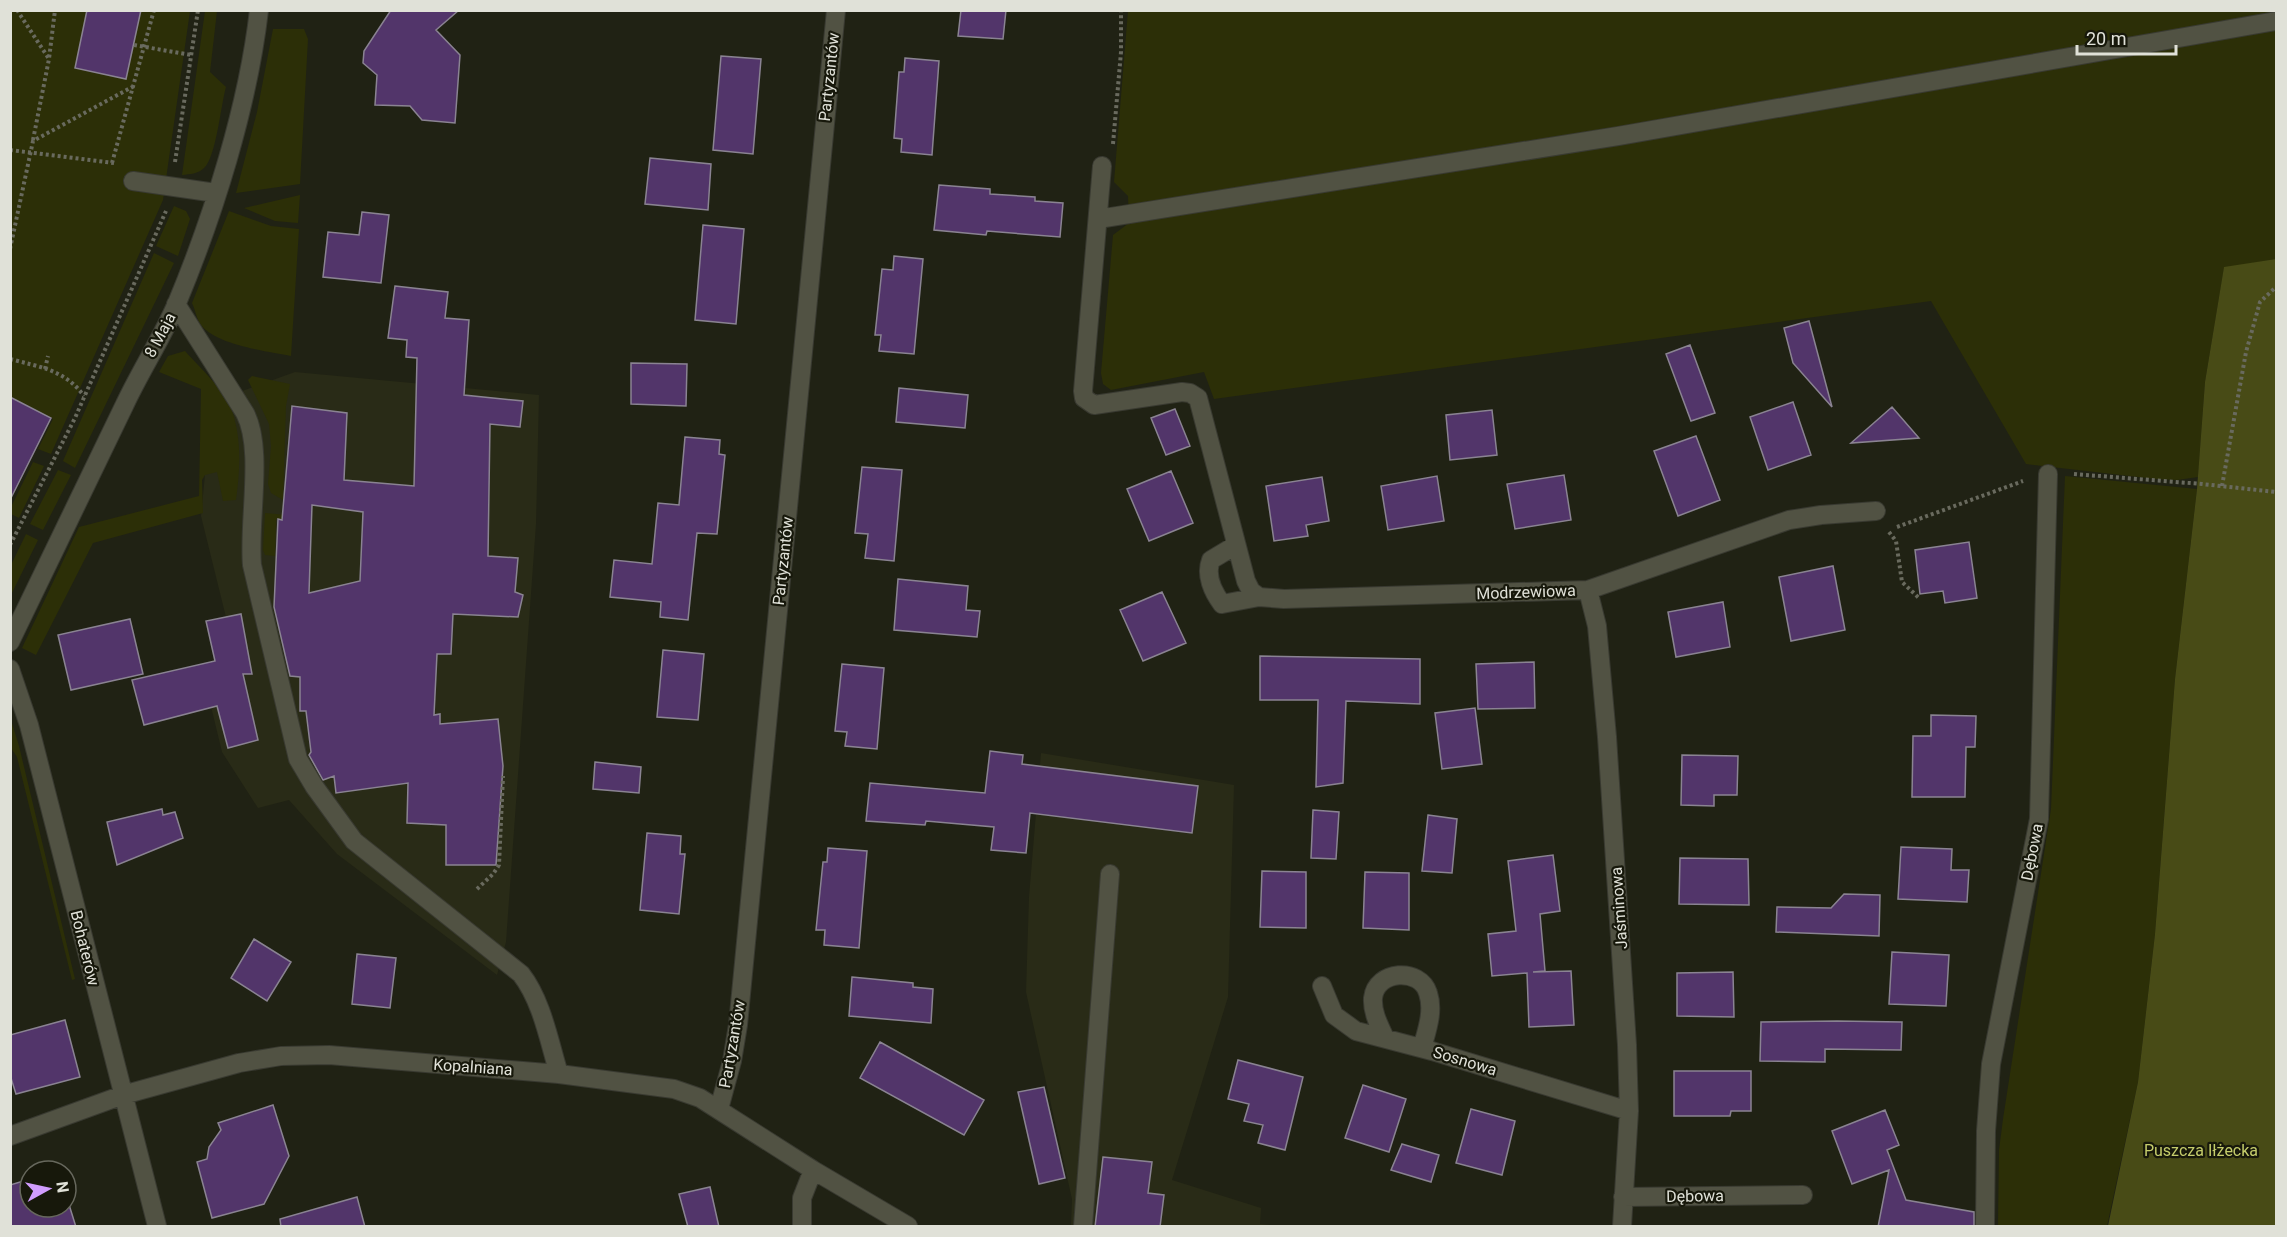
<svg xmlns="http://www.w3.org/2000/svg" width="2287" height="1237" viewBox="0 0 2287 1237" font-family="Roboto,sans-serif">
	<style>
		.built { fill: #292b17 }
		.green { fill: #2c2f07 }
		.forest { fill: #484b16 }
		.building { fill: #52356a; stroke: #8a8392; stroke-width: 1.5; fill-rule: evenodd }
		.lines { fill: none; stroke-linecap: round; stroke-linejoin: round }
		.minor-casing { stroke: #393a31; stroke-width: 20 }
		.path { stroke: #696a5e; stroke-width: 4; stroke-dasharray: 3 3; stroke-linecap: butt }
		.minor { stroke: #515243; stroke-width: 18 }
		.labels { text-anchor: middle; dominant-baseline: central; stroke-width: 4.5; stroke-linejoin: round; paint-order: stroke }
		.street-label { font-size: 16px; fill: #e0e1d8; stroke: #17180b }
		.park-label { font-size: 16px; fill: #c5cd6b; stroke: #17180b }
	</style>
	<rect width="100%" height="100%" fill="#202214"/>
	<path class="built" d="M295,372L539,395L536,524L506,942L497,975L337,854L289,800L258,808L222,752L208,694L242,682L201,516L212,402Z
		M1041,753L1234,785L1228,997L1172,1180L1261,1208L1260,1224L1281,1226H1071L1072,1199L1026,992L1029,897Z"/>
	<path class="green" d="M10,11H190L163,200L51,454L38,449L53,419L11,397Z
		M205,11H217L210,72L226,87C221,104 216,158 204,168C198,174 190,174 182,175Z
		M1128,11H2276V259L2224,268L2205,382L2198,477L2177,480L2156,479L2026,464L1931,301L1214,399L1204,372L1111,390L1103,384L1101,373L1113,235L1129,223L1128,196L1114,182Z
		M273,29H304L308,39L300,184L236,193L257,112Z
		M300,195L298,223L275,221L244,208Z
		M174,206L186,211L190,219L178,256L156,246Z
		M229,211L271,226L299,229L291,356C267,351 212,345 199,322C196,316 195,309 192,303Z
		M154,253L174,263L75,468L63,461Z
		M185,351C201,369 223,388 232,411C242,440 240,470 236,500L223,501L217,472L205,475L202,480L203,513L93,543L36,655L22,648L79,527L199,496L201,389L159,372L168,356Z
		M252,376L290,384L286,406L283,500L271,493L268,484L271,446L269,424L248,380Z
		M33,462L44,466L19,518L11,514V507Z
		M58,470L71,475L43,530L30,524Z
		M2065,476L2197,489L2175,679L2155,934L2138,1082L2107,1226H1998L1999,1150L2003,1119L2051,809Z
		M265,513L287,515V519H276L275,556L265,555L263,550Z
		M26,534L38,540L11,595V565Z
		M11,720L19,746L75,979L72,980L17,757L11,748Z"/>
	<path class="forest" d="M2276,259V1226H2108L2138,1082L2155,934L2175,679L2197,489L2205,382L2224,267Z"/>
	<path class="building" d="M87,10H141L126,79L75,68Z
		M391,10H459L436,30L460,55L455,123L422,120L410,106L375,105L377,75L363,63L364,51Z
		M961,10H1006L1003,39L958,36Z
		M721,56L761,59L753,154L713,150Z
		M905,58L939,61L932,155L901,152L902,139L894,138L899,72H904Z
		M650,158L711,164L708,210L645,204Z
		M939,185L990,189V194L1035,197V201L1063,203L1060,237L987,231L986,235L934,230Z
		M362,212L389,215L381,283L323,277L328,232L359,235Z
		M703,225L744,229L736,324L695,320Z
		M894,256L923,259L914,354L879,351L881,335H875L882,269L893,270Z
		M395,286L448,292L445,318L469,320L464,395L523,401L520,427L490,424L488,556L518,558L515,592L523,595L518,617L453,614L451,654H437L434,715L440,714V724L498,719L503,766L496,865H446V825L407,823L408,783L336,793L334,776L323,780L309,755L311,752L306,711H300V677L290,676L274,607L278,519L282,520L292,406L347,413L344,480L414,486L417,358L406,357L407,340L388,338ZM312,505L363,512L360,581L309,593Z
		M1809,321L1817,351L1832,407L1793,363L1784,328Z
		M1690,345L1715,413L1691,421L1666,354Z
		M631,363L687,364L686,406L631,404Z
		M899,388L968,395L965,428L896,422Z
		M10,397L51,418L10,500Z
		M1793,402L1811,455L1768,470L1750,417Z
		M1892,407L1919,438L1851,443Z
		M1175,409L1190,446L1166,455L1151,418Z
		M1492,410L1497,455L1450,460L1446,415Z
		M1696,436L1720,500L1678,516L1654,451Z
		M685,437L720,440L719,454L725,455L717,534L697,533L688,620L660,617L661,602L610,597L614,560L652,564L658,503L679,505Z
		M862,467L902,470L894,561L865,558L868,534L855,533Z
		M1171,471L1193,523L1149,541L1127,489Z
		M1564,475L1571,520L1515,529L1507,484Z
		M1437,476L1444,521L1388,530L1381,486Z
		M1322,477L1329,521L1306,525L1308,536L1274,541L1266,486Z
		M1969,542L1977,598L1945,603L1943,591L1920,594L1915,550Z
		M1833,566L1845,630L1791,641L1779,577Z
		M898,579L968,586L966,610L980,611L977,637L894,630Z
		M1162,592L1186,643L1143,661L1120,610Z
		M1723,602L1730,647L1676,657L1668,612Z
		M241,614L252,674H243L258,740L228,748L217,706L144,725L132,680L215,661L206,621Z
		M130,619L143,674L71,690L58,635Z
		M663,650L704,654L698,720L657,717Z
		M1260,656L1420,659V704L1346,701L1343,783L1316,787L1318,700H1260Z
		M1534,662L1535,708L1478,709L1476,664Z
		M842,664L884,668L877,749L845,746L847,732L835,731Z
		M1475,708L1482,764L1442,769L1435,713Z
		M1931,715L1976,716L1975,747H1966L1965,797H1912L1913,736H1931Z
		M990,751L1023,755L1022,764L1198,786L1192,833L1030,813L1026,853L991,850L994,827L926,821L925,825L866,821L870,783L985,793Z
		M1682,755L1738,756L1737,795H1714V806L1681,805Z
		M595,762L641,767L639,793L593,789Z
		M162,809L163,815L175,812L183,838L117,865L107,822Z
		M1313,810L1339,812L1336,859L1311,858Z
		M1428,815L1457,819L1452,873L1422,871Z
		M647,833L681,836L680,854H685L679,914L640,910Z
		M1901,847L1952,849L1951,870H1969L1967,902L1898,899Z
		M828,848L867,851L859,948L824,945L825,930H816L823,862H827Z
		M1553,855L1560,911L1540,914L1545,971L1533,972L1571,971L1574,1025L1529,1027L1527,973L1492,976L1488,934L1516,931L1508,861Z
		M1680,858L1748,859L1749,905L1679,904Z
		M1262,871L1306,872V928L1260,927Z
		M1365,872L1409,873V930L1363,928Z
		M1844,894L1880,895L1879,936L1776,932L1777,907L1831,908Z
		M254,939L291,962L267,1001L231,978Z
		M1892,952L1949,955L1946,1006L1889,1004Z
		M357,954L396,958L390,1008L352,1004Z
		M1733,972L1734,1017L1677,1016V973Z
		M852,977L913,983V987L933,989L931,1023L849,1016Z
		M65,1020L80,1077L16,1094L10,1075V1035Z
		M1837,1021L1902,1022L1901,1050L1825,1049V1062L1760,1061L1761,1022Z
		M880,1042L984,1100L964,1135L860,1078Z
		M1238,1060L1303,1077L1285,1150L1258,1143L1263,1125L1244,1121L1249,1104L1228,1099Z
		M1674,1071H1751V1111H1731L1730,1116H1674Z
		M1363,1085L1406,1099L1389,1152L1345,1138Z
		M1044,1087L1065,1178L1039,1184L1018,1092Z
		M273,1105L289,1156L264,1204L212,1218L197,1162L207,1159L209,1147L221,1130L218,1123Z
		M1471,1109L1515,1121L1502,1175L1456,1163Z
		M1885,1110L1899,1145L1887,1150L1906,1200L1974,1212V1227H1878L1889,1170L1852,1184L1832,1131Z
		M1402,1144L1439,1155L1431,1182L1391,1170Z
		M1103,1157L1152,1162L1148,1193L1164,1195L1160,1227H1095Z
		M30,1179V1207H66V1195L76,1227H10V1185Z
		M710,1187L719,1227H688L679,1194Z
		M357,1197L365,1227H281L280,1219Z"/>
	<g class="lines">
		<g class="minor-casing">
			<path id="minor" d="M1102,166L1083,391L1084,398L1094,405L1182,392L1190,393L1198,398L1246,581L1251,591L1259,597L1284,599L1588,590L1789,520L1821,515L1876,511
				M133,181L216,193
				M1098,219L1618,136L2276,21
				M176,304L245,413C264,449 248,521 252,565L298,759L314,786L354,841L521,974C542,1001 549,1041 559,1074
				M1236,545L1211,560C1205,575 1213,592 1222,604L1259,597
				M1588,590L1597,626L1607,737L1627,1045L1629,1111L1622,1226
				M10,642C49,562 87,483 125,404C141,370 162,338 177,303C214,214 248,106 259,10
				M10,669L29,725L157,1226
				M1322,986L1334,1015L1356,1031L1432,1051L1629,1111
				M1385,1038C1379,1025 1372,1012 1373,998C1376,970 1420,967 1428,993C1434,1011 1427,1030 1422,1048
				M719,1109L732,1061L738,1025L836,10
				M10,1136L123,1095L239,1063L281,1056L329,1055L559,1074L674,1089L700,1098L813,1170L908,1226
				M1623,1197L1803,1195
				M802,1226V1198L813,1170
				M1083,1226L1110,874
				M1985,1226L1986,1131L1991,1064L2039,819L2048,474"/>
		</g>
		<path class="path" d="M17,10L49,59
			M134,45L191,55
			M33,140L49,59L55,10
			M1113,144L1121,52V10
			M10,150L114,163
			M175,162L198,10
			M112,163L154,10
			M10,249L33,141L134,86
			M10,359C40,367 65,370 84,396
			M45,369L48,356
			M2074,474L2202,484L2276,492
			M2222,486L2246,352L2260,302L2276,287
			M1897,527L2023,481
			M1889,532L1896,541L1902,582L1919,598
			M10,545L75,418L166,211
			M477,889L493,874L499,865L503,776"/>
		<use href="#minor" class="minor"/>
	</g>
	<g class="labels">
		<g class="street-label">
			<text transform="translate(829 77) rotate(-84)">Partyzantów</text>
			<text transform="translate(160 335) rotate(-62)">8 Maja</text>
			<text transform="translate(783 561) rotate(-84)">Partyzantów</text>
			<text transform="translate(1526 592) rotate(-2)">Modrzewiowa</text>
			<text transform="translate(2032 852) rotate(-79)">Dębowa</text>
			<text transform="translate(1619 908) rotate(-94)">Jaśminowa</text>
			<text transform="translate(85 948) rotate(76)">Bohaterów</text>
			<text transform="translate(732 1044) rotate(-80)">Partyzantów</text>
			<text transform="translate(1465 1061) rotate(17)">Sosnowa</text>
			<text transform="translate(473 1067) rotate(4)">Kopalniana</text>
			<text transform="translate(1695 1196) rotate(-1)">Dębowa</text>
		</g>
		<g class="park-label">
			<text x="2201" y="1150">Puszcza Iłżecka</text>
		</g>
	</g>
	<rect width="2287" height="1237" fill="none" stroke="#e0e1d8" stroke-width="24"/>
	<g transform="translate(48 1189) rotate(82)"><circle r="28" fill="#17180b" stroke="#67685d" stroke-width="1.5"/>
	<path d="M0-4.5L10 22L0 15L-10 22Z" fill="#d19dfe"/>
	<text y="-9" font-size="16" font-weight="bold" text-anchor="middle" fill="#e0e1d8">N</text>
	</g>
	<path d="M2077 45v9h99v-9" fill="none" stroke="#e0e1d8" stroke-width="3"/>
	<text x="2086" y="45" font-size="18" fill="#e0e1d8" stroke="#17180b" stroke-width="4.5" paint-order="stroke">20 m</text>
</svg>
